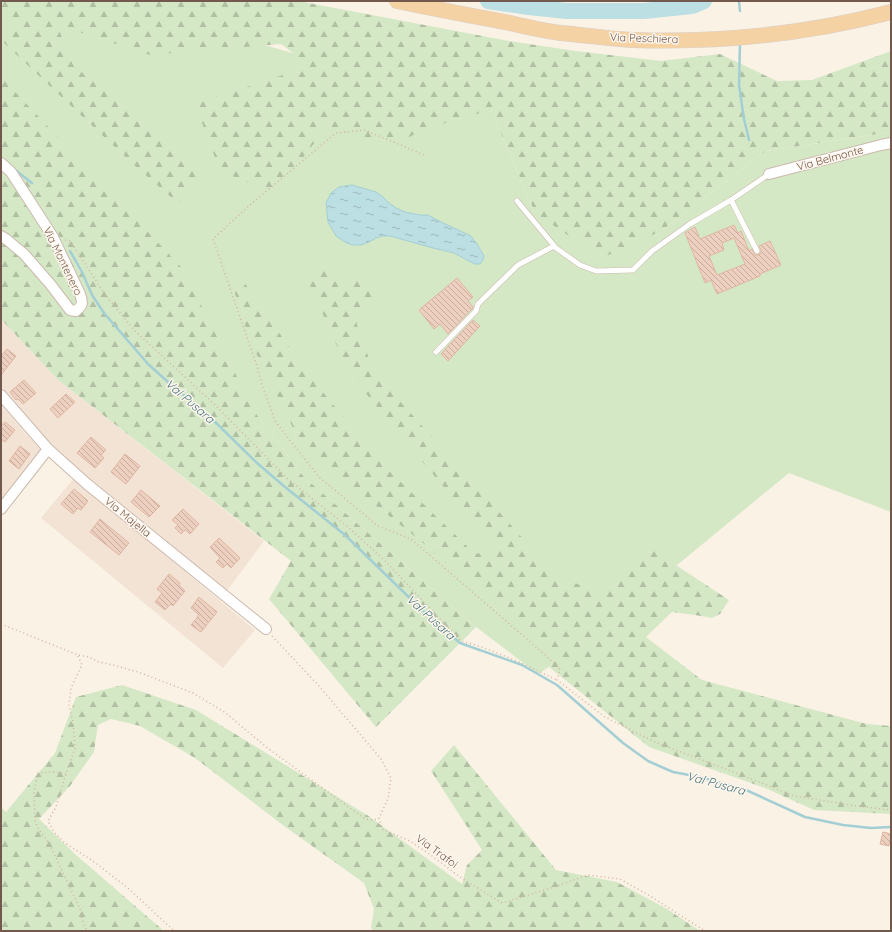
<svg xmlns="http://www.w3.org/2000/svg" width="892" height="932" viewBox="0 0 892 932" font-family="Quicksand,sans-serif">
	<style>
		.residential { fill: #f2e3d5 }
		.grass { fill: #d5e8c6 }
		.forest { fill: url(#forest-firs) }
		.water { fill: url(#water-ripples); stroke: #a3cfd4 }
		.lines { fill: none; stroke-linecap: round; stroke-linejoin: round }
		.stream { stroke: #a3cfd4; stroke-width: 2.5 }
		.river { stroke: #bcdfe3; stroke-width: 16 }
		.building { fill: url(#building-back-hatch); stroke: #e0b6a1; fill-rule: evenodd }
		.lane-casing { stroke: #ccb9ad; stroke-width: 6 }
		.street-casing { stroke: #ccb9ad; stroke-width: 12 }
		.primary-casing { stroke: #d8d0cd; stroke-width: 16 }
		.path { stroke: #d3b3a3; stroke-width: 1.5; stroke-dasharray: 1 3; stroke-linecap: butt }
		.lane { stroke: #fff; stroke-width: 5 }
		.street { stroke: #fff; stroke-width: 10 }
		.primary { stroke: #f5d2a3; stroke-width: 15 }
		.labels { text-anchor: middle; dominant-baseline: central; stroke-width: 3; stroke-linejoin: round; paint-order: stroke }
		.street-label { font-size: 11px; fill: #73584d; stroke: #fef6ec }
		.water-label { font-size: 12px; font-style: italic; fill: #45777e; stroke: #fef6ec }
	</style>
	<defs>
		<pattern id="forest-firs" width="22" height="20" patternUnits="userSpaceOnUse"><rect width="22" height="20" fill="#d5e8c6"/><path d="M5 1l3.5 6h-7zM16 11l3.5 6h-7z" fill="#b1bfa3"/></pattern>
		<pattern id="water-ripples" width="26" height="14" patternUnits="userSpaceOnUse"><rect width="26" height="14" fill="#bcdfe3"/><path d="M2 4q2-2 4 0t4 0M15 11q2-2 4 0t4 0" fill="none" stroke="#9db8ba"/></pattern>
		<pattern id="building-back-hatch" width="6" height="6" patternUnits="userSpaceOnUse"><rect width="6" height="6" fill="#eed0c0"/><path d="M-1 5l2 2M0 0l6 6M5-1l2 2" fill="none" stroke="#c5ac9e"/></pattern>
	</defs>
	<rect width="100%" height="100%" fill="#fbf2e6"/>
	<path class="residential" d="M1,319L58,380L264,541L227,591L67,460L47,439L1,387Z
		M1,405L41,451L1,501Z
		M74,478L255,630L223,668L41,518Z"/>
	<path class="grass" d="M1,1H111L491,110L535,213L661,231L766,151L891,132V512L789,473L659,580L556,659L549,667L538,674L476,627L304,477L254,411L1,112Z"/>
	<path class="forest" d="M1,1H298L509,41L576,51L661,61L720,54L777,81L812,80L891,51V132L766,151L661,231L602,258L535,213L491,110L424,129L393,146L327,126L276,194L220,171L195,104L310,66L281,44L150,55L57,25L73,65L205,174L179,204L135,166L2,41L17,23L1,12Z
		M1,77L183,269L254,411L304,477L476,627L376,727L269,599L291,561L58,380L1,319Z
		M323,270L339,278H357L363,280L369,287L374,291V297L364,302L355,313L358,330L370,361L389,389L535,552L566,580L598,591L623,575L653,550L729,600L720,614L712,618L695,615L672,612L646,637L702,680L867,724L891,726V814L814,810L765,788L649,747L549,667L556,659L427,546L303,448L250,341L232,284L244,282L307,373L383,465L474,553L489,554L494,547L390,423L364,391L346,366L308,281L311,274Z
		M122,685L196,710L367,815L462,884L467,865L482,850L431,771L454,745L556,870L617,882L667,909L700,931H373L371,928L374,909L364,883L284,826L195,758L140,726L111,719L98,725L94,752L70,786L39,819L75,854L164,931H1V807L6,812L55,753L76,697Z"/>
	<path class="water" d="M352,185L376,192L382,196L389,203L396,208L405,212L420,215H428L441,222L471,236L477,244L484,256L483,260L480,264H475L467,260L454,253L433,248L390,236H382L376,238L369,242L361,245H352L345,242L336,236L328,222L326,203L331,193L339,187Z"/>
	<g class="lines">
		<path class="stream" d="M739,1L740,11
			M740,43L739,85L744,119L749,140
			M14,169L32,183
			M70,251L82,272L92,295L104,313L148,364L168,382L209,416L257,463L285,487L345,535L421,609L460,643L522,665L557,685L623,743L648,761L673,772L700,777L746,790L805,817L843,825L871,828L891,827"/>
		<path class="river" d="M488,1L528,7L567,11H644L692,6L704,1"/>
	</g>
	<path class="building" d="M734,225L738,233L741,231L749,251L752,249L755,255H758L761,253V250L759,246L770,241L781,265L760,274V276L717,294L711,280L705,283L685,233L695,227L700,239ZM734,238L745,264L717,275L709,256L724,250L722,243Z
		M457,278L473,297L468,301L473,307L472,309L448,334L440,324L434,329L419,310Z
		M473,320L480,326L448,361L441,354L453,341Z
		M7,349L16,356L1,375V356Z
		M24,380L36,393L23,404L18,399L16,400L10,392Z
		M66,394L75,402L58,418L50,409Z
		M5,422L15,430L5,442L1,439V426Z
		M91,437L106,450L101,455L104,458L95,468L77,453Z
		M20,446L30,454L19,469L9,461Z
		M125,454L140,466L126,484L111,472Z
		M74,489L88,501L81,510L78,508L73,514L61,504Z
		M141,490L160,506L149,517L131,502Z
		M183,509L199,524L190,534L185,530L181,534L175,528L178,525L172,520Z
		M100,519L129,543L119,555L90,532Z
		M219,538L240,558L231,568L227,564L223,568L216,562L220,558L210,547Z
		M169,574L180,583L179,585L185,591L173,606L171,604L165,610L155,602L162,593L157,589Z
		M199,597L217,612L201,632L191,625L199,615L191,608Z
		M883,832L891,834L889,846L880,844Z"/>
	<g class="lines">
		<g class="lane-casing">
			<path id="lane" d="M731,200L757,251
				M517,201L556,248L580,265L596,271L633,270L652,251L690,224L731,200L769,174
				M436,352L476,311L478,304L518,265L554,246"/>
		</g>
		<g class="street-casing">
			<path id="street" d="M1,163L11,172L53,237L80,294C83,303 83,305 76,311L70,310L51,285L24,254L6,239L1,236
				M769,174L881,145L891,143
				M1,395L48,449L87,484L266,629
				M1,509L48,449"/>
		</g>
		<g class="primary-casing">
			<path id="primary" d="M397,1C435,9 472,16 510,23C527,27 544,31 561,33C584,35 610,39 633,40C720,43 807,34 891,12"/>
		</g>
		<path class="path" d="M424,155L365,130L336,133L251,204L213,239L258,369L262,385L275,421L319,477L378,526L411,539L543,653L560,669L557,680L605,717L655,742L744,776L794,796L857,806L891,810
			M65,240L70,241L104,293L135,331L212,402L289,480L348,527L386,562L461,641L479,646L517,661L557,680
			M1,624L78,655L89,657L99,662L113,665L138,672L193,693L226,713L248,732L269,749L365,819L374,820L379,818
			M272,636L319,686L381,759L391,778L388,799L379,818L382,829L410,841L428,853L460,877L502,903L545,890L588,875L620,879L650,896L705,931
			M78,656L82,665L71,688L69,705L73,722L75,748L65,777L56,807L48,821L54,832L65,843L93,861L129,889L172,929L175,931
			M66,774L54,772L38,773L34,792L35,821L39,830L49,843L56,858L80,909L83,922L87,931"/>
		<use href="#lane" class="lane"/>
		<use href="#street" class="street"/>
		<use href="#primary" class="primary"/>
	</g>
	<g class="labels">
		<g class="street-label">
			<text transform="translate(644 38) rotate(2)">Via Peschiera</text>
			<text transform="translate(830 158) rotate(-15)">Via Belmonte</text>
			<text transform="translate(63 261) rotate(64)">Via Montenero</text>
			<text transform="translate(128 517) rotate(39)">Via Majella</text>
			<text transform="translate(437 851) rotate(36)">Via Trafoi</text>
		</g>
		<g class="water-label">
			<text transform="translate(190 401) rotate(41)">Val Pusara</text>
			<text transform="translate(431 617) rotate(42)">Val Pusara</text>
			<text transform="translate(716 783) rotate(15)">Val Pusara</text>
		</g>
	</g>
	<rect width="892" height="932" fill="none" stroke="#73584d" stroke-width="4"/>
</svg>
